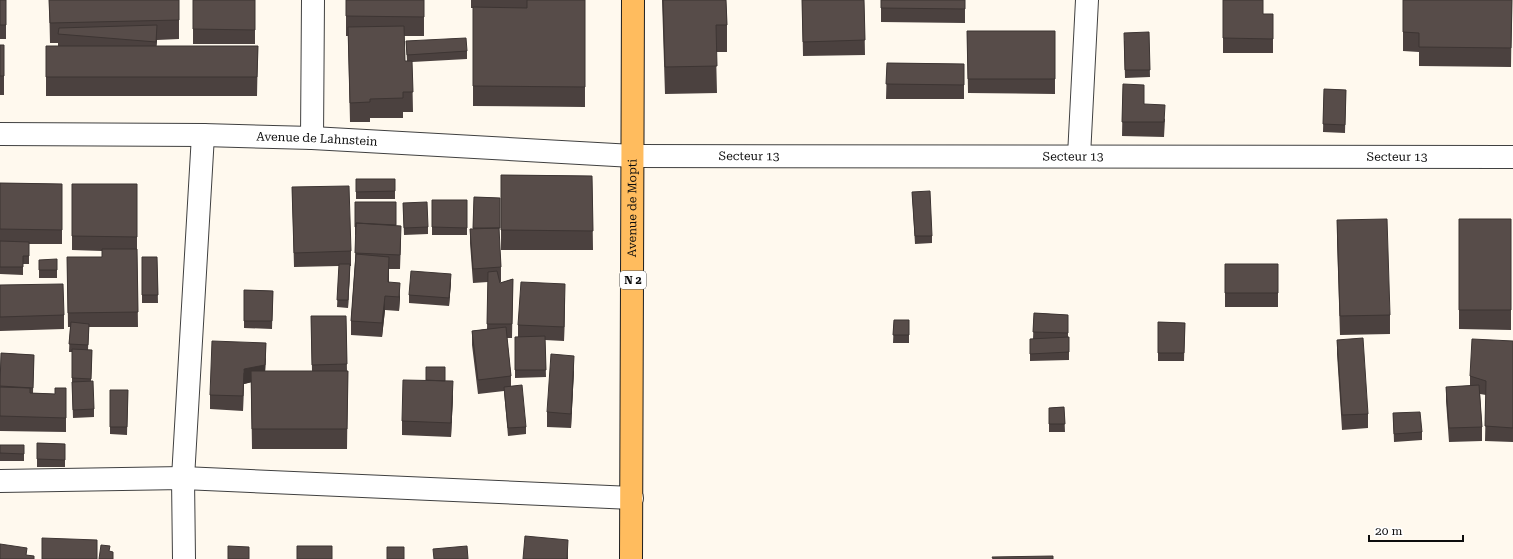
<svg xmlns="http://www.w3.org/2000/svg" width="1513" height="559" viewBox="0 0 1513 559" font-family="'Roboto Serif',serif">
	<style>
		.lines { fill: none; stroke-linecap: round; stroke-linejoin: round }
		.minor-casing { stroke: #404040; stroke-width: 24 }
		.tertiary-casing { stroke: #404040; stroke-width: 24 }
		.primary-casing { stroke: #1e1e1e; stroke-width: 24 }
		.minor { stroke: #fff; stroke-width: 22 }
		.tertiary { stroke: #fff; stroke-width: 22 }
		.primary { stroke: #ffbc5e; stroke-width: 22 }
		.wall { fill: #4b413f }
		.shaded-wall { fill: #3d3533 }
		.building { fill: #574c49; stroke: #3d3533 }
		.labels { text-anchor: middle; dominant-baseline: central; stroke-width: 4; stroke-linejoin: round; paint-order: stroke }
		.shield { fill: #fff; stroke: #565656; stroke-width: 1 }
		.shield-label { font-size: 11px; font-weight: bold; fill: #0d0d0d }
		.street-label { font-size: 12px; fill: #0d0d0d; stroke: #fff }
	</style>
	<rect width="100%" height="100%" fill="#fff9ee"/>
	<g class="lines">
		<g class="minor-casing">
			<g id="minor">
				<path d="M312,138L313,0"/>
				<path id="s1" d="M633,156L1513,157"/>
				<path d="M1079,156L1087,0"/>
				<path d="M0,481L183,478L632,498"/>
				<path d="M184,559L183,478L203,135"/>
			</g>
		</g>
		<g class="tertiary-casing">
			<g id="tertiary">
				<path id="s2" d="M0,134L203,135L312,138L633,156"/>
			</g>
		</g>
		<g class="primary-casing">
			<g id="primary">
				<path id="s3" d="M631,559L633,0"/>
			</g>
		</g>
		<use href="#minor" class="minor"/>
		<use href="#tertiary" class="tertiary"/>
		<use href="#primary" class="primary"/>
	</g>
	<path class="wall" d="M0,0H6V39H0Z
		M49,0H179V39L157,40L156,46H258L257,96H46V46H58V43H50Z
		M193,0H255V44H193Z
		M346,0H424V36H404L405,61H407L406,41L467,51V59L412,62L413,112H403V118H370V122H350L348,36H346Z
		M471,0H585V107L473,106V8H471Z
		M662,0H726L727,25V52H716L717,93L665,94Z
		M802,0H864L865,55L803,56Z
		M881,0H965V23L881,22Z
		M1223,0L1263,14H1273V53H1223Z
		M1403,0H1512L1511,67L1419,66V52L1403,51Z
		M967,31H1055V94L968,93Z
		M1149,32L1150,77L1125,78L1124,41Z
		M0,45L4,64V95H0Z
		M887,63L964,64V99H886Z
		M1123,84L1144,104L1165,119L1164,137L1122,136Z
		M1324,89L1346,90L1345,133L1323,132Z
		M501,175L592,176L593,250H501Z
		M356,179H395V199H356Z
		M0,183L62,184V244H29V264H23V275L0,274Z
		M72,184H137V251L138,327H89L88,350H92L91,381L94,409V417L73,418L72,386V352H69L70,327H68L67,257H102V251L72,250Z
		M292,187L351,251V266H350L348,308L337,307L339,266L294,267Z
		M912,192L932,236V243L915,244Z
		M474,197L500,198L499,236L501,267V282H500V283L513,279L512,338H507L511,376V386L526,427V434L508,436L504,391L478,394L472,345V331L487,329L488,282L473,283L470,243V229H473Z
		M432,200H467V235H432Z
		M355,202L396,225L401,240L400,269H389V282L400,297L399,311L385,310L382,337L351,335V321L355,262L356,235H355Z
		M403,203L428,227V234L404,235Z
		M1459,219H1511V330L1459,329Z
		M1337,220L1390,315V334L1340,335L1337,240Z
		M142,257H157L158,303H142Z
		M39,260L57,270V278H39Z
		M1225,264H1278V307H1225Z
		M451,282L449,306L409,303V295Z
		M0,285L64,315V329L0,331Z
		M244,290L273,291L272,329L244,328Z
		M565,298L564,341L545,340L546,377L515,378V337H518V325Z
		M1034,313L1068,315V337H1069V360L1030,361V339H1033Z
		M311,316H346L347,371H348L347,449H252L251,382L244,384L243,411L210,409V395L266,358L265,371H312Z
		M894,320H909V343H893Z
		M1158,322L1185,323L1184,361H1158Z
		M1337,340L1368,414V428L1342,430L1337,354Z
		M1513,341V442L1485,441L1486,395L1480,394L1482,427V441L1449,442L1446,401V387L1470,386V376Z
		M1,353L34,355L33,393L55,394L66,388V432L0,431V387Z
		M574,370L571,428L547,427V412Z
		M445,381L453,396L451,437L402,435V421Z
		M110,390H128L127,435L110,434Z
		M1064,407L1065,432H1049V408Z
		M1393,413L1422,432V440L1394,442Z
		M37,443L65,444V467H37Z
		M0,445H24V461H0Z"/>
	<path class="shaded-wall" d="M157,25V40L156,56V42Z
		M389,257V271L388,296V282Z
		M350,264V272L348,308V300Z
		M451,274V282L449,306V298Z
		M400,283V297L399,311V297Z
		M565,284V298L564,341V327Z
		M385,296V310L382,337V323Z
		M266,343L265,379L244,384L243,411L244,369Z
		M574,356V370L571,428V414Z
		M453,381V396L451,437V423Z
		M568,540V559H567Z"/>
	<path class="building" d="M0,0H6V25H0Z
		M49,0H179V20L50,23Z
		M193,0H255V30L193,29Z
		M346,0H424V17L346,16Z
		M527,0H585V87L473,86V7L527,8Z
		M663,0H726L727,25H716L717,66L665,67Z
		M802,0H864L865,40L803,42Z
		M881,0H965V9L881,8Z
		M1223,0H1263V14H1273V39L1223,38Z
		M1403,0H1512L1511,48L1419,47V33L1403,32Z
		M157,25L156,42L58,34L59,28Z
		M404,26L405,61H412L413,92H403V98L370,99V102L350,103L348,27Z
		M967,31H1055V79H968Z
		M1149,32L1150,70H1125L1124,33Z
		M466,38L467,51L407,55L406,41Z
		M0,45H4V76H0Z
		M46,46H258L257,77H46Z
		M887,63L964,64V85L886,84Z
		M1123,84L1144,85V104L1165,105L1164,122H1122Z
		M1324,89L1346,90L1345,125L1323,124Z
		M501,175L592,176L593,231L501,230Z
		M356,179H395V191L356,192Z
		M0,183L62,184V230L0,229Z
		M72,184H137V237L72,236Z
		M349,186L351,251L294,253L292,187Z
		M930,191L932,236H915L912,192Z
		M474,197L500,198V228H473Z
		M432,200H467V228L432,227Z
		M355,202H396V225L356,223V227H355Z
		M427,202L428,227L404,228L403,203Z
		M1387,219L1390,315L1340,316L1337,220Z
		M1459,219H1511V310H1459Z
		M356,223L401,226L400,255L355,253Z
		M499,228L501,267L473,269L470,229Z
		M0,241L29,242V256H23V267H0Z
		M102,249H137L138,312L68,313L67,257H102Z
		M356,254L389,257L388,282L400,283L399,297L385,296L382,323L351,321Z
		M142,257H157L158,295H142Z
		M57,259V270H39V260Z
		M339,264H350L348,300H337Z
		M1225,264H1278V293H1225Z
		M411,271L451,274L449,298L409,295Z
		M497,271L500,283L513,279L512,324H487L488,272Z
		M521,282L565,284L564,327L518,325Z
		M63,284L64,315L0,317V285Z
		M244,290L273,291L272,321H244Z
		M1034,313L1068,315V333L1033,332Z
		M311,316H346L347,364L312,365Z
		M894,320H909V335H893Z
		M71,322L89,324L88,345L69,344Z
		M1158,322L1185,323L1184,353H1158Z
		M506,327L511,376L478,380L472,331Z
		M545,336L546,370H515V337Z
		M1069,337V352L1030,354V339Z
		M1363,338L1368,414L1342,415L1337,340Z
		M1472,339L1513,341V428L1485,426L1486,381L1470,376Z
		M212,341L266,343L265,365L244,369L243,396L210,395Z
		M72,349L92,350L91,379L72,378Z
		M1,353L34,355L33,388L0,386Z
		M551,354L574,356L571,414L547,412Z
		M426,367H445V381L426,380Z
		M251,371H348L347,429H252Z
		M403,380L453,381L451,423L402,421Z
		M93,381L94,409L73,410L72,382Z
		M522,385L526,427L508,428L504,387Z
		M1479,385L1482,427L1449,428L1446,387Z
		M0,387L30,388V393L55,394V388H66V418L0,416Z
		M110,390H128L127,427H110Z
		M1064,407L1065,424H1049V408Z
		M1420,412L1422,432L1394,434L1393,413Z
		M37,443L65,444V460L37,459Z
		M0,445H24V454L0,453Z
		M525,536L568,540L567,559H523Z
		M42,538L97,540V559H42Z
		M0,544L27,548L26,555L34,556V559H0Z
		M101,545L110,546L109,551L113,552V559H99Z
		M228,546L249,547V559H228Z
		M297,546H332V559H297Z
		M467,546L468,559H434L433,549Z
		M387,547H404V559H387Z
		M1053,556V559H993L992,557Z"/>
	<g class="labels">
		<rect class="shield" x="620" y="271" width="26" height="18" rx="3"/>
		<g class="shield-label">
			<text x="633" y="280">N 2</text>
		</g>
		<g class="street-label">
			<text stroke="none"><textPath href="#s2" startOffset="317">Avenue de Lahnstein</textPath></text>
			<text stroke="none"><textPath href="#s1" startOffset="116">Secteur 13</textPath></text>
			<text stroke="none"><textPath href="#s1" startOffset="440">Secteur 13</textPath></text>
			<text stroke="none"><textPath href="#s1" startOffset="764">Secteur 13</textPath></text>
			<text stroke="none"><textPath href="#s3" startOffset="351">Avenue de Mopti</textPath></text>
		</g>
	</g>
	<path d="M1369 535v6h94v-6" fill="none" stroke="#0d0d0d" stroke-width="2"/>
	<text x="1375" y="535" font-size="12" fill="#0d0d0d" stroke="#ffffff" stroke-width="3" paint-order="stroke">20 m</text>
</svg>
